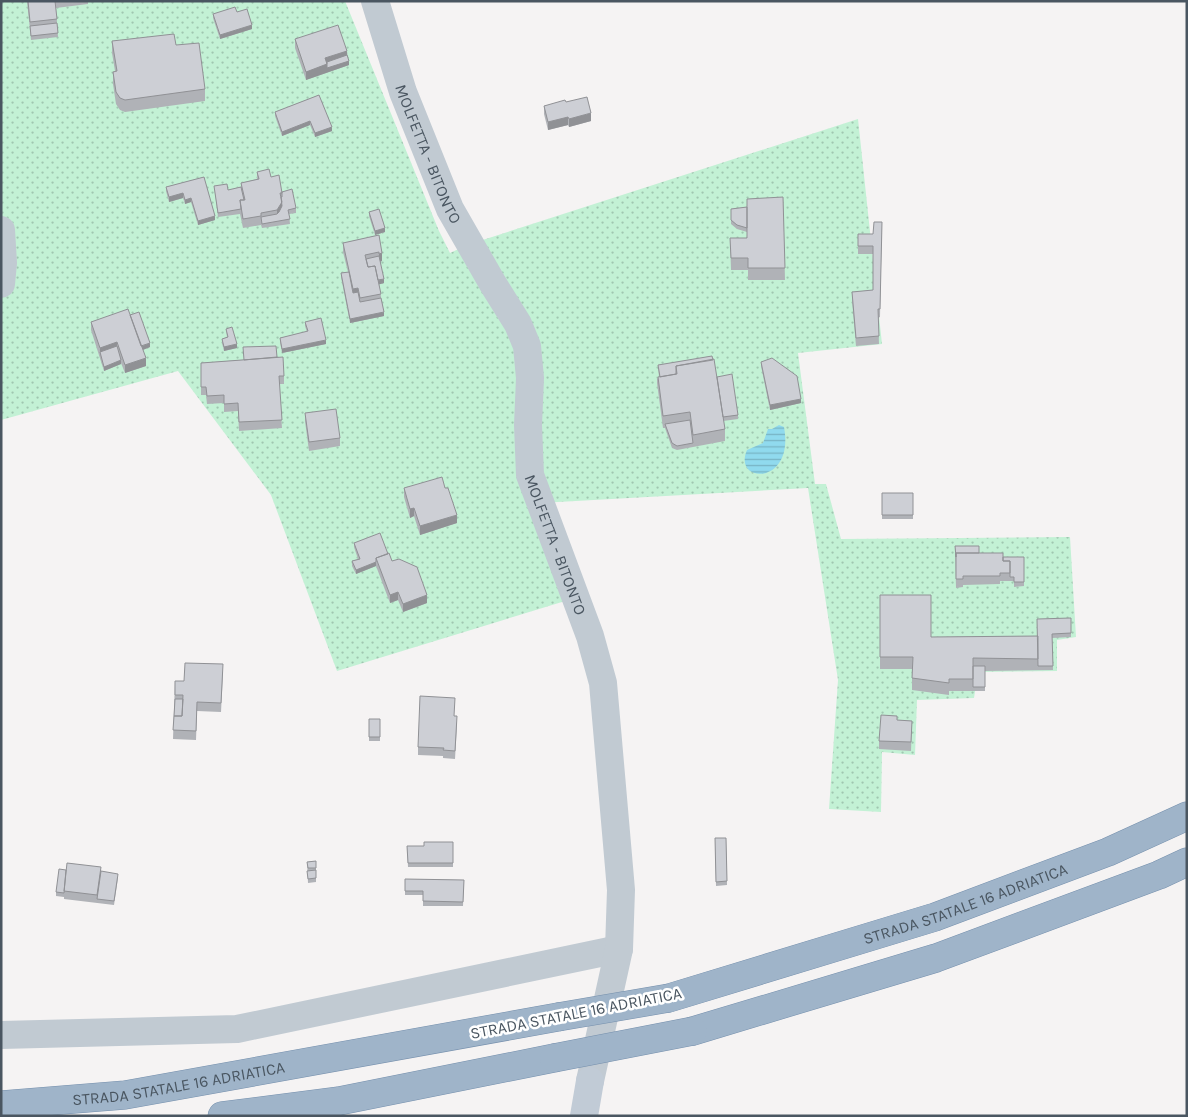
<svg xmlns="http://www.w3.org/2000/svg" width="1188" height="1117" viewBox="0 0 1188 1117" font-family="Karla,sans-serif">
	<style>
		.garden { fill: url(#garden-dots) }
		.water { fill: url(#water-rules) }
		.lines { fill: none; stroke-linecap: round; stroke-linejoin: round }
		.trunk-casing { stroke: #7690ad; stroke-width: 29 }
		.minor { stroke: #c1cad2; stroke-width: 28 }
		.tertiary { stroke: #c1cad2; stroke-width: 28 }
		.secondary { stroke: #c1cbd6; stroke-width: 28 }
		.trunk { stroke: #9fb4c9; stroke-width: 28 }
		.trunk-bridge-casing { stroke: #7690ad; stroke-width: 29; stroke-linecap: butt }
		.trunk-bridge { stroke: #9fb4c9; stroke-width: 28 }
		.wall { fill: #b0b2b7 }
		.shaded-wall { fill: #909195 }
		.building { fill: #cdcfd5; stroke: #909195 }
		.labels { text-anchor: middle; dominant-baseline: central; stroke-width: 5; stroke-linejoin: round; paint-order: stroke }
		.street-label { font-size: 16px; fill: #4a5661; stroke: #fff }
	</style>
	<defs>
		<pattern id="garden-dots" width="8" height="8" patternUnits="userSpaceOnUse" patternTransform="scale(1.25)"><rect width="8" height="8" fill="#c3f1d5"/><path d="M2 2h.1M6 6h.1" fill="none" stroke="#a0c6b0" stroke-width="1.8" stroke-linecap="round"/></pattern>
		<pattern id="water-rules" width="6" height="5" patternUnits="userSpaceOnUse" patternTransform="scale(1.25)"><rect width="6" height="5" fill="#90daee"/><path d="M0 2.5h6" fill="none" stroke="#78b4c4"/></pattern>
	</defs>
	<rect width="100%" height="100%" fill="#f5f3f3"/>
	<path class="garden" d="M1,1H345L439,231L450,253L467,245L858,119L882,344L798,353L815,484H826L841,539L1070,537L1076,637L1057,640V671L978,672L974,698L917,700L915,755L882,752L881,812L829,809L838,680L808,488L540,503L575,598L337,671L271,495L178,371L1,420Z"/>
	<path class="water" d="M779,425L784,427C795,486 732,484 747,450L763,443L768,429H772Z"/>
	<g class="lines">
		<g class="trunk-casing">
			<g id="trunk">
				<path id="s2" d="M669,998L935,917L1108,852L1187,816"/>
				<path d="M693,1031L936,958L1159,875L1187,862"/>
				<path id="s3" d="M1,1105L125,1095L558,1017"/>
				<path d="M222,1116L339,1101L554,1058"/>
			</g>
		</g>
		<path class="minor" d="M1,230L3,263L1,284
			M1,1035L237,1029L619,949"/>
		<path class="tertiary" id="s1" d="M375,1L403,92L450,209L493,284L518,324L527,346L530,378L528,425L530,475L590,636L603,683L621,890L619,949L590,1081"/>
		<path class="secondary" d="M584,1116L590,1081"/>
		<use href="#trunk" class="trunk"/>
		<g class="trunk-bridge-casing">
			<path id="trunk-bridge" d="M558,1017L669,998
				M554,1058L693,1031"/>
		</g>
		<use href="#trunk-bridge" class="trunk-bridge"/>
	</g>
	<path class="wall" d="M27,1H88V4L56,8L58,37L31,40Z
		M237,12L252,29L220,39L213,18V14Z
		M295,39L347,51L349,65L306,80L295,48Z
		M112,41L176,45L205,89V101L125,112L120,110L116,104L113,84V72L115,71L112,53Z
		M319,95L332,131L315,137L310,125L282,136L275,116V112Z
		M566,102L591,121L569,127L568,125L548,130L544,114V106Z
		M257,172L271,177L282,192L296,208V213L289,214L290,224L262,228L261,225L243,228L240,214L218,217L214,186L228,190L241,187V183L257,179Z
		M204,177L215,220L198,225L191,202L185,204L183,198L169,202L166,191V187Z
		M783,197L785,280H748V270H731L730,238H747V232L737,229L731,224V209L747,207Z
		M369,212L385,232L375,235L369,216Z
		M882,222L880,317L878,318L879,344L856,346L852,300V292L873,290V254H858V246L873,234Z
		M379,235L382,261L380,262L384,283L379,284L384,316L350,323L341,277V273L348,272L343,252V243Z
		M130,315L150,347L143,350L146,366L125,373L121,363V364L104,371L91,330V322Z
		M305,322L326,344L282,353L280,342V338L307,332L305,326Z
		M226,329L237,348L224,351L222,343V339L227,337Z
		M277,357L284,376V384H279L282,428L239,431L238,411L224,412V403L207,404L206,395H201V363Z
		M761,362L801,403L770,410L761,366Z
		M658,365L717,377L738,415V419L723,421L725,429V441L677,450L672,448L665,428H663L657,383V379L659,377Z
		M305,413L340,438V446L309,451L305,421Z
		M404,488L457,523L420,535L414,516L410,518L404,497Z
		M882,493H913V519H882Z
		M354,543L388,554L392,561L427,603L403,612L398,600L390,603L376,566L356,574L352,566V561L358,559L354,547Z
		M955,546L979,553L1003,557H1024V586L1014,587V581H1000V584L963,585V587L956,588Z
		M880,595L931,637L1038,636L1071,618V637L1052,638L1053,670L985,671V691H949V695L912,690V669H880Z
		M223,672L221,712L197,711L196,740L173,739L175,681H184Z
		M454,716L457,724L455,759L443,758V756L418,755V747Z
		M369,719H380V741H369Z
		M897,720L912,721L911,751L879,749V741Z
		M715,838H726L727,885L716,886Z
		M453,842V867H408L407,846H424Z
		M316,861V882L308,883L307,862Z
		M66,870L101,871L118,878L114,905L64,899V897L56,896V892Z
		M405,879L464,880L463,906H423V895H405Z"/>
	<path class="shaded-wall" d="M252,25V29L220,39V35Z
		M347,51V59L349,61V65L306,80V72L325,58Z
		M591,113V121L569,127V119Z
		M568,117V125L548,130V122Z
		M310,121V125L282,136V132Z
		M332,127V131L315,137V133Z
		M183,193V198L169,202V197Z
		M191,198V202L185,204V200Z
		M282,202V210L277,219V210Z
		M215,216V220L198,225V221Z
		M385,228V232L375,235V231Z
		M382,253V261L379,262V254Z
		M384,279V283L377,285V281Z
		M358,288V296L353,297V289Z
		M384,312V316L350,323V319Z
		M326,340V344L282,353V349Z
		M117,342V350L100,352V348Z
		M150,343V347L140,351V347Z
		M237,344V348L224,351V347Z
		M146,358V366L125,373V365Z
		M121,360V364L104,371V367Z
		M801,399V403L770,410V405Z
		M414,508V516L410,518V509Z
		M457,515V523L420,535V526Z
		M376,562V566L356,574V570Z
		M398,592V600L390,603V595Z
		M427,595V603L403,612V604Z"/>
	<path class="building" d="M28,1H55L57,19L30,22Z
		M235,7L237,12L247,9L252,25L220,35L213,14Z
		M57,23L58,33L31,36L30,26Z
		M338,25L347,51L325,58L327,64L306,72L295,39Z
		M174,34L176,45L199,43L205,89L125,100L120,98L116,92L113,72L117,71L112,41Z
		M347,55L349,61L327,68V62Z
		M319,95L332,127L315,133L310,121L282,132L275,112Z
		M587,97L591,113L569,119L568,117L548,122L544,106L565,100L566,102Z
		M269,169L271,177L279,175L282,193H280L282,202L277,210L261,213V216L243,219L240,200H245L241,183L259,179L257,172Z
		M204,177L215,216L198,221L191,198L185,200L183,193L169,197L166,187Z
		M227,184L228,190L241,187L244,200H240L241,209L218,213L214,186Z
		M292,189L296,208L288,210L290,219L262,224L261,217L277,214L279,212L282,206L281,197H282V192Z
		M783,197L785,268H748V258H731L730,238H747V199Z
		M747,207V228L737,225L731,220V209Z
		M379,209L385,228L375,231L369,212Z
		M874,222H882L880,309H878L879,336L856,338L852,292L873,290V246H858V234H873Z
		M379,235L382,253L379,254V252L365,255L368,267L375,266L381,294L360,298L358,288L353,289L343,243Z
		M379,256L384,279L378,280L375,266L368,267L366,259Z
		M349,272L353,293L358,292L360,302L381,298L384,312L350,319L341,273Z
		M128,309L146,358L125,365L117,342L100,348L91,322Z
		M139,312L150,343L141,346L130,315Z
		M321,318L326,340L282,349L280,338L308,331L305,322Z
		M232,327L237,344L224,347L222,339L228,337L226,329Z
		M117,346L121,360L104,367L100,352Z
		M276,346L277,357L244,360L243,347Z
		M712,356L713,360L676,366V374L660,377L658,365Z
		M283,357L284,376H279L282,420L239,422L238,403L224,404V395L207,396L206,387H201V363Z
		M772,358L797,376L801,399L770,405L761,362Z
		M714,359L725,429L693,435L690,412L663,416L658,377L677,374L676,366Z
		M732,374L738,415L723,417L717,377Z
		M336,409L340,438L309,442L305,413Z
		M690,420L693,443L677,446L672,443L665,424Z
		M442,477L445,488H448L457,515L420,526L414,508L410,509L404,488Z
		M882,493H913V515H882Z
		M380,533L388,554L376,558V562L356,570L352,561L360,559L354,543Z
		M955,546H979V553H956V557Z
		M389,553L392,561L399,559L417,567L427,595L403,604L398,592L390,595L376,558Z
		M956,553H1003V561H1010V573H1000V576H963V579H956Z
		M1003,557H1024V582H1014V577H1010V561H1003Z
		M880,595H931V637L1038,636V659L973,658V679H949V683L912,678L913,657H880Z
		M1071,618V633L1052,634L1053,666H1038L1037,619Z
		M185,663L223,664L221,703L197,702L196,731L173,730L174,716H182L183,695H175V681H184Z
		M973,666H985V687H973Z
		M420,696L455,698L454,716H457L455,751L443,750L444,748L418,747Z
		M175,699H183L182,716H174Z
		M881,715L897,716V720L912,721L911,742L879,741Z
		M369,719H380V737H369Z
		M715,838H726L727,881L716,882Z
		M424,842H453V863H408L407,846H424Z
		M316,861V868H308L307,862Z
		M67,863L101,867L97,895L64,891Z
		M59,869L66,870L64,893L56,892Z
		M316,870V878L308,879L307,871Z
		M101,871L118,874L114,901L97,899Z
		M405,879L464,880L463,902L423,901V891H405Z"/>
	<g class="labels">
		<g class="street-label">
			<text stroke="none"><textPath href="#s1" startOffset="162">MOLFETTA - BITONTO</textPath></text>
			<text stroke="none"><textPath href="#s1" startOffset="582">MOLFETTA - BITONTO</textPath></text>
			<text stroke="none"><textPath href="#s2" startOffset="311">STRADA STATALE 16 ADRIATICA</textPath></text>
			<text transform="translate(576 1013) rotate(-11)">STRADA STATALE 16 ADRIATICA</text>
			<text stroke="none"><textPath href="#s3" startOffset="179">STRADA STATALE 16 ADRIATICA</textPath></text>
		</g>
	</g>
	<rect width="1188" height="1117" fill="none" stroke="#4a5661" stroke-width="5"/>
</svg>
